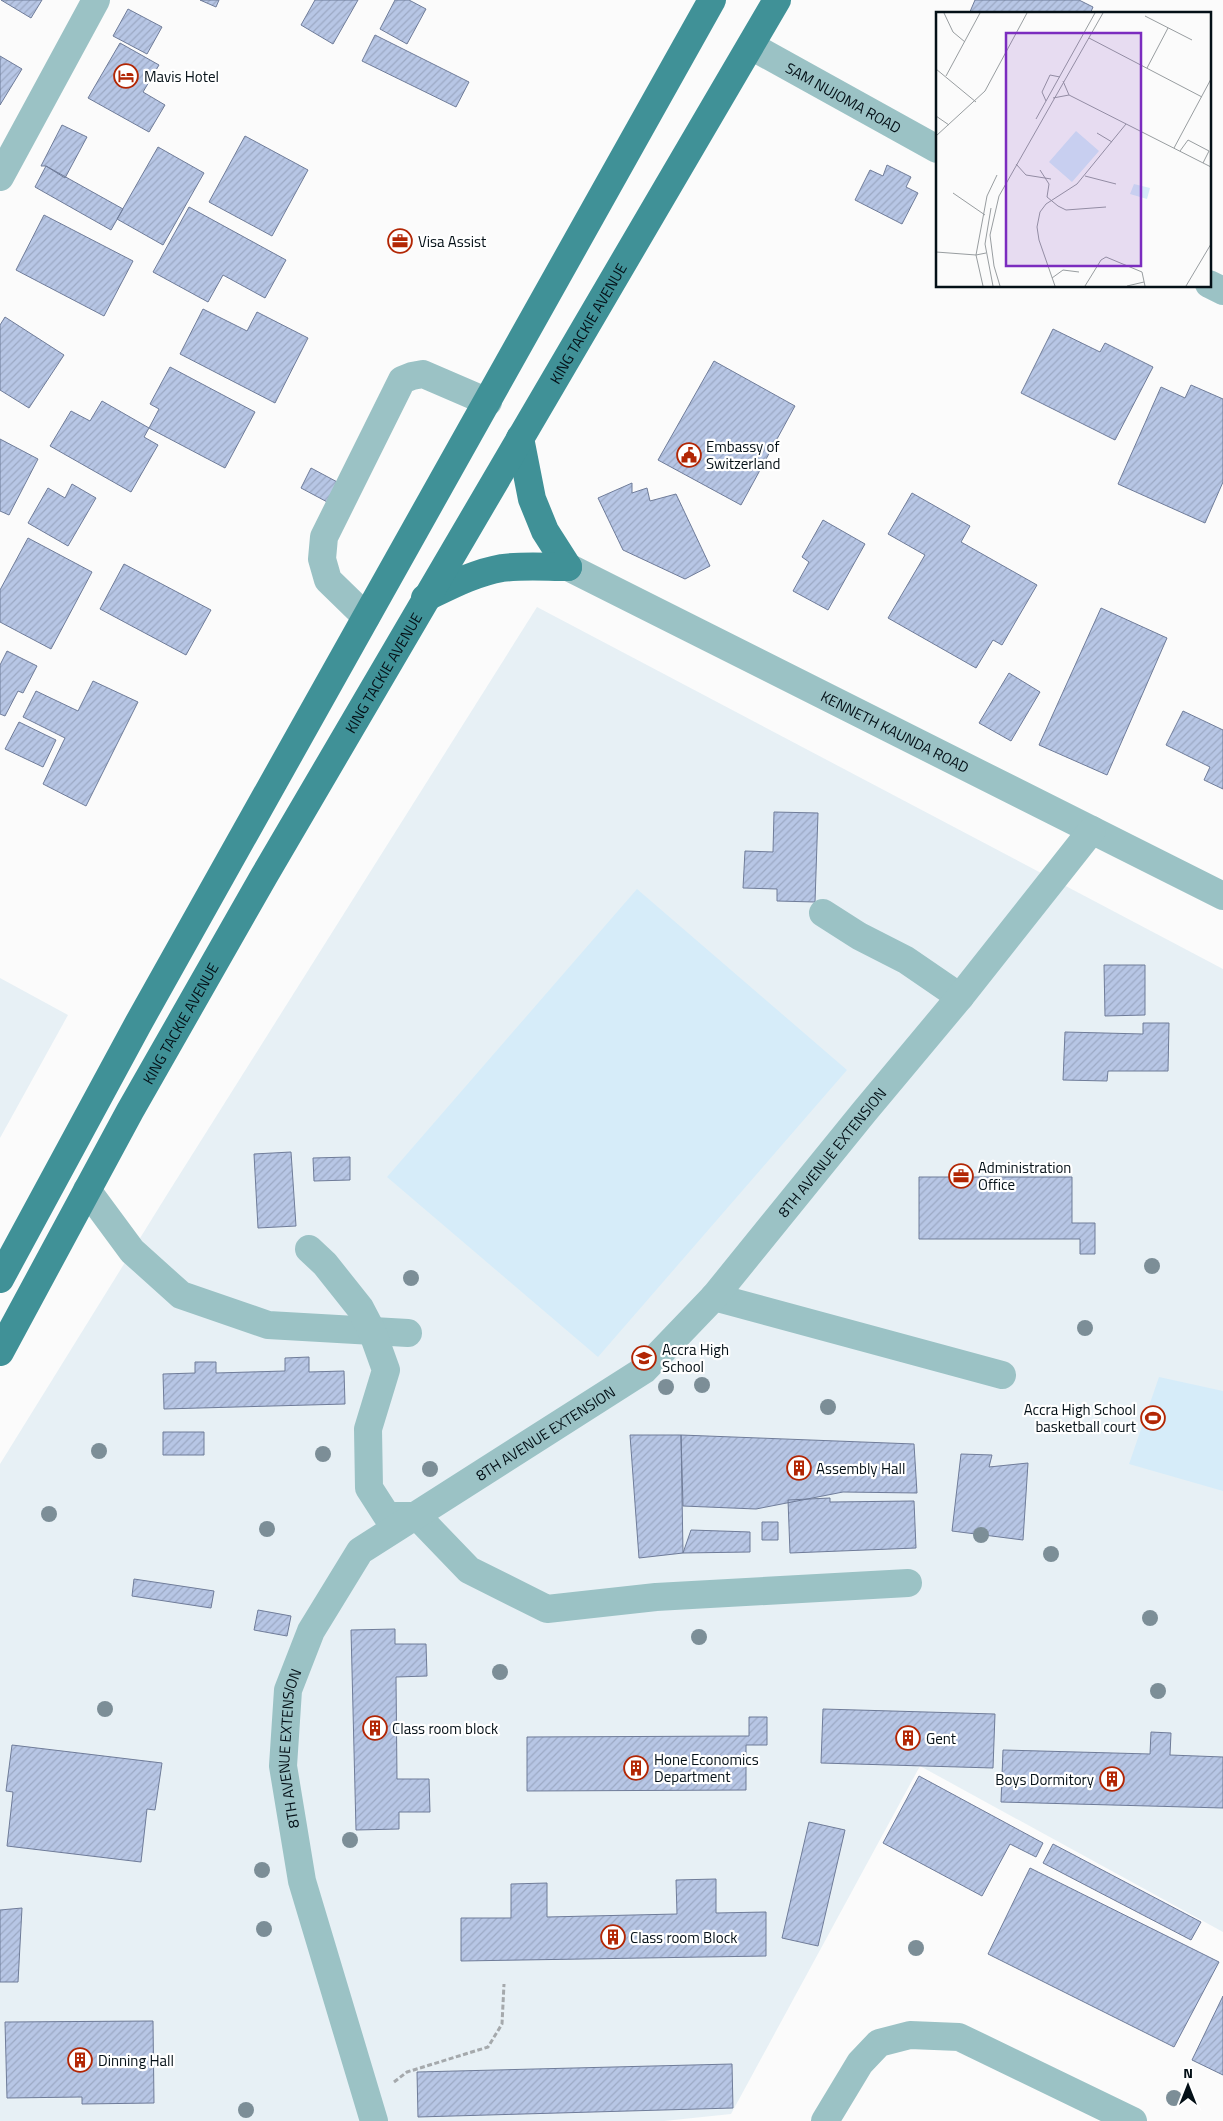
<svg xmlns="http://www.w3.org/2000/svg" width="1223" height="2121" viewBox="0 0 1223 2121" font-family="'Titillium Web',sans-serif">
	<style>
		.built { fill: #e7f0f5 }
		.garden { fill: #d6ecf9 }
		.building { fill: url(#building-hatch); stroke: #6f7c99 }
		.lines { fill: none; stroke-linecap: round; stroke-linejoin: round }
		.path { stroke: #a5a9ac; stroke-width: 3; stroke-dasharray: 5 2.5; stroke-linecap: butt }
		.minor { stroke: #9bc2c5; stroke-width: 28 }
		.major { stroke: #409197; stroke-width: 28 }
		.tree { fill: #7c8e97 }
		.labels { text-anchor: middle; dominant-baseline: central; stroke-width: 4.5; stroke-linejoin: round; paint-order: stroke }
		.poi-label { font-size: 15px; fill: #041017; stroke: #fff; text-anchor: start }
		.street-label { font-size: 15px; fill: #041017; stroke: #fff }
		.inset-road { fill: none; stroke: #989da0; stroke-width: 1 }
		.view { fill: #7b2cbf; fill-opacity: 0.15; stroke: #7b2cbf; stroke-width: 2.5 }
		.inset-edge { fill: none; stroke: #041017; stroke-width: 2.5 }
	</style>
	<defs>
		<pattern id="building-hatch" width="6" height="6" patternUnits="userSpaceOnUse" patternTransform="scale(1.25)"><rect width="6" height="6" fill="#b7c6e5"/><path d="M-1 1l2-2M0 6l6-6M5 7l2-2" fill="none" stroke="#9ca9c4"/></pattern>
	</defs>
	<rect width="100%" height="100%" fill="#fbfbfb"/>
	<path class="built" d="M537,607L1223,969V1932L920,1766L731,2114L664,2121H0V1464L168,1193Z
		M0,978L68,1015L0,1138Z"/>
	<path class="garden" d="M637,889L847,1070L598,1357L387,1177Z
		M1159,1377L1223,1391V1491L1129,1464Z"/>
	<path class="building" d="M1,0H42L31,18Z
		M200,0H219L216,7Z
		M315,0H358L333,44L301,25Z
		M395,0H409L426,9L407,44L380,29Z
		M975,0H1079L1093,7L1090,14H969Z
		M128,9L162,27L147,54L113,36Z
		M375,35L469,82L456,107L362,61Z
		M120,43L159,65L143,92L165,105L149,132L88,98Z
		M0,56L22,69L0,105Z
		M62,125L87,137L65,178L46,166H41Z
		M245,136L308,170L272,236L209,202Z
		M158,147L204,173L163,245L117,219Z
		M887,165L911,177L906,187L918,193L902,224L855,200L870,170L883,176Z
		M46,166L123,209L111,230L35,187Z
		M189,207L286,260L265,298L223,275L208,302L153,272Z
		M44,215L133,261L104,316L16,270Z
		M203,309L247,331L257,312L308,338L275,403L180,354Z
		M5,317L64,355L29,408L0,390V325Z
		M1053,329L1100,352L1105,343L1153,367L1115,440L1021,393Z
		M714,361L795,406L741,505L658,460Z
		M170,367L255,412L225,468L149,428L159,409L150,404Z
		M1191,385L1223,399V482L1205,523L1118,484L1161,387L1185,398Z
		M102,401L149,428L144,437L158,445L131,492L50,446L71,411L90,421Z
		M0,439L38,459L9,515L0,511Z
		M311,468L341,484L331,504L301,488Z
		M632,483V493L647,488L650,501L676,494L710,566L685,579L623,550L598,498Z
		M72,484L96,498L68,546L28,523L48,488L65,498Z
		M912,493L970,526L961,542L1037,585L1002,645L993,640L976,668L888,618L925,555L888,534Z
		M823,520L865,544L828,610L793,591L809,562L802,557Z
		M28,538L92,572L51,649L0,622V590Z
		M124,564L211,610L186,655L100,609Z
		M1101,608L1167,638L1107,775L1039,745Z
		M7,651L37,666L23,693L18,691L5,716L0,714V665Z
		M1009,673L1040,692L1011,741L979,723Z
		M93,681L138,702L86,806L43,784L65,738L23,717L36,691L78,711Z
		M1183,711L1223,730V789L1204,780L1210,767L1166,745Z
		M19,722L56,740L43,767L5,749Z
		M774,812L818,813L815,902L777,901V889L743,888L745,851L773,852Z
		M1104,965H1145V1015L1105,1016Z
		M1143,1023H1169L1168,1071H1108L1107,1081L1063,1080L1065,1032L1143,1034Z
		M291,1152L296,1226L258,1228L254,1154Z
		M350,1157V1180L314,1181L313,1158Z
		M919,1177H1072V1223H1095V1254H1080V1239H919Z
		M309,1357V1372L344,1371L345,1404L164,1409L163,1374L195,1373V1362H216V1373L285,1371V1358Z
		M163,1432H204V1455H163Z
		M630,1435H681L683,1553L639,1558Z
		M681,1435L914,1444L917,1493L843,1492L756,1509L683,1506Z
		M961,1454L992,1455L989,1467L1028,1463L1023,1540L952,1531Z
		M830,1498V1502L914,1501L916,1548L790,1553L788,1500Z
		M762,1522H778V1540H762Z
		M691,1530L750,1532V1552L683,1553Z
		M134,1579L214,1591L211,1608L132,1596Z
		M258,1610L291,1616L287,1636L254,1630Z
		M395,1629V1644H426L427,1676L396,1677L397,1779H429L430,1812H399V1829L356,1830L351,1630Z
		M823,1709L995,1714L993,1768L821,1763Z
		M749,1717H767V1745H746V1790L527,1791V1737L749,1736Z
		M1151,1732L1171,1733L1170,1755L1223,1757V1808L1001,1802L1003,1750L1150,1754Z
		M12,1745L162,1763L155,1810L147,1809L141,1862L7,1846L13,1792L6,1791Z
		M919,1776L1043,1843L1036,1857L1010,1844L982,1896L883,1843Z
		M809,1822L845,1830L818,1946L782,1938Z
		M1053,1844L1201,1922L1191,1940L1043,1863Z
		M1030,1868L1219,1962L1174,2047L988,1954Z
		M716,1879V1913L766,1912V1956L461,1961V1918H511V1884L547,1883V1917L677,1914L676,1880Z
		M22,1908L18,1982H0V1910Z
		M1223,1996V2075L1192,2060Z
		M153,2021L154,2103L82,2104V2097L7,2098L5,2022Z
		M732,2064L733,2108L418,2117L417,2072Z"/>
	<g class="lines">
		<path class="path" d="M394,2082L407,2072L488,2047L502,2024L504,1984"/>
		<g class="minor">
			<path id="s1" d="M751,46L937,149"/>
			<path d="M0,177L96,0"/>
			<path d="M1209,284L1223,291"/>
			<path id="s2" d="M568,567L1223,896"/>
			<path d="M366,617L328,580L322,559L324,537L402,380L412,376L423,374L488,402"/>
			<path d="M823,913L859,936L906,960L960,997"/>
			<path d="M87,1190L132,1251L181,1295L268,1325L408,1333"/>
			<path d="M309,1249L325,1264L360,1308L372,1331L386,1370L368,1429L369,1488L387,1516H417L469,1570L547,1609L656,1597L908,1583"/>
			<path d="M714,1297L1002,1375"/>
			<path id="s3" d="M374,2121L302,1881L283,1766L288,1690L311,1631L360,1551L644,1370L714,1297L864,1112L960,997L1092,830"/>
			<path d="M825,2121L860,2063L879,2043L910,2035L959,2037L1133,2121"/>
		</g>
		<g class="major">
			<path d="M520,438L532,499L545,531L568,567"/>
			<path d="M425,598C450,586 474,573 502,568C524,565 546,567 568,567"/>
			<path d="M0,1279L138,1024L712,0"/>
			<path id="s4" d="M0,1352L130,1111L264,876L777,0"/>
		</g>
	</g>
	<g class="tree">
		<circle cx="1152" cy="1266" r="8"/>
		<circle cx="411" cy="1278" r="8"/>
		<circle cx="1085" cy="1328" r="8"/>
		<circle cx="702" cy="1385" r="8"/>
		<circle cx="666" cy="1387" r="8"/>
		<circle cx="828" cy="1407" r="8"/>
		<circle cx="99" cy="1451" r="8"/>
		<circle cx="323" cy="1454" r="8"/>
		<circle cx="430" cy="1469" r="8"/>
		<circle cx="49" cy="1514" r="8"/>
		<circle cx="267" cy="1529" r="8"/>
		<circle cx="981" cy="1535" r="8"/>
		<circle cx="1051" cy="1554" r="8"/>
		<circle cx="1150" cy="1618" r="8"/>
		<circle cx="699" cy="1637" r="8"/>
		<circle cx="500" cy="1672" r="8"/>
		<circle cx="1158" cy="1691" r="8"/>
		<circle cx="105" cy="1709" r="8"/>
		<circle cx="350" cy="1840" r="8"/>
		<circle cx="262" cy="1870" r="8"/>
		<circle cx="264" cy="1929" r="8"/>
		<circle cx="916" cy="1948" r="8"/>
		<circle cx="1174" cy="2098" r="8"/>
		<circle cx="246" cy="2110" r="8"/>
	</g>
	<defs>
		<g id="hotel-ring" transform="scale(1.25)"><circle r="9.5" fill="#fff" stroke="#b22604" stroke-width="1.5"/><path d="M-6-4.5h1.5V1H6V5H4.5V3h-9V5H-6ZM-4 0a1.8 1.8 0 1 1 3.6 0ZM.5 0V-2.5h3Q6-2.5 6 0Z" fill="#b22604"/></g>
		<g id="office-ring" transform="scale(1.25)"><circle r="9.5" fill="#fff" stroke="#b22604" stroke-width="1.5"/><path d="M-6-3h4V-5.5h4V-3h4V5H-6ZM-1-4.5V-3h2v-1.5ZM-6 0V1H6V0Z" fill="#b22604"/></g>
		<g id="civic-ring" transform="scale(1.25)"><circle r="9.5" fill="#fff" stroke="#b22604" stroke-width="1.5"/><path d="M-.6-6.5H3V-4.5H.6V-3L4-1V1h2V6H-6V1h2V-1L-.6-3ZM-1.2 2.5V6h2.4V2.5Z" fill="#b22604"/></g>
		<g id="school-ring" transform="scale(1.25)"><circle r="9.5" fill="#fff" stroke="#b22604" stroke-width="1.5"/><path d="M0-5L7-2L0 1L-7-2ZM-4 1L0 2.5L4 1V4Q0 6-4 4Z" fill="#b22604"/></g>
		<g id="stadium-ring" transform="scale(1.25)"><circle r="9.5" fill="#fff" stroke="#b22604" stroke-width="1.5"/><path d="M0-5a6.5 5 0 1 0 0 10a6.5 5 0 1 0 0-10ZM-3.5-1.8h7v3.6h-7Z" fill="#b22604"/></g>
		<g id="building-ring" transform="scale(1.25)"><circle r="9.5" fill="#fff" stroke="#b22604" stroke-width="1.5"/><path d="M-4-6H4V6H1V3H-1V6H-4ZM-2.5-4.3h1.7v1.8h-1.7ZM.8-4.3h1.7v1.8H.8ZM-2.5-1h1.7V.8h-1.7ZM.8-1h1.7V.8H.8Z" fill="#b22604"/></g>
	</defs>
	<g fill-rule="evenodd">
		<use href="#hotel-ring" x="126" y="76"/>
		<use href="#office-ring" x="400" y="241"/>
		<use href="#civic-ring" x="689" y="455"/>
		<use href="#office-ring" x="961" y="1176"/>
		<use href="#school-ring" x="644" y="1358"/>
		<use href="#stadium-ring" x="1153" y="1418"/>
		<use href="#building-ring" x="799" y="1468"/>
		<use href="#building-ring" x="375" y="1728"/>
		<use href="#building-ring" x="908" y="1738"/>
		<use href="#building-ring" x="636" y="1768"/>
		<use href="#building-ring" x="1112" y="1779"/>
		<use href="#building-ring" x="613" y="1937"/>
		<use href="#building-ring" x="80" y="2060"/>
	</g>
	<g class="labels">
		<g class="poi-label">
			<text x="144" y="76">Mavis Hotel</text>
			<text x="418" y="241">Visa Assist</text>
			<text x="706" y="446">Embassy of<tspan x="706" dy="17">Switzerland</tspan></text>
			<text x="978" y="1167">Administration<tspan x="978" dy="17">Office</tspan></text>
			<text x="662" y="1349">Accra High<tspan x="662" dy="17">School</tspan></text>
			<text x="1136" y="1409" text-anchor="end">Accra High School<tspan x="1136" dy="17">basketball court</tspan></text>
			<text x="816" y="1468">Assembly Hall</text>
			<text x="392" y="1728">Class room block</text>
			<text x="926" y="1738">Gent</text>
			<text x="654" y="1759">Hone Economics<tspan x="654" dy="17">Department</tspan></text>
			<text x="1094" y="1779" text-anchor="end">Boys Dormitory</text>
			<text x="630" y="1937">Class room Block</text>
			<text x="98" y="2060">Dinning Hall</text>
		</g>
		<g class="street-label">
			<text stroke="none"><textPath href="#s1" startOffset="106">SAM NUJOMA ROAD</textPath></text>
			<text stroke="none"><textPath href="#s4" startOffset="1185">KING TACKIE AVENUE</textPath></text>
			<text stroke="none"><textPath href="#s4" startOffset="780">KING TACKIE AVENUE</textPath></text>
			<text stroke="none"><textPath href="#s2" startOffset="366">KENNETH KAUNDA ROAD</textPath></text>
			<text stroke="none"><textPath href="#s4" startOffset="375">KING TACKIE AVENUE</textPath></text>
			<text stroke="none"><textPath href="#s3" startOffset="1225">8TH AVENUE EXTENSION</textPath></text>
			<text stroke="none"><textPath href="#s3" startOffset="820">8TH AVENUE EXTENSION</textPath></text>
			<text stroke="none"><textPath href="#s3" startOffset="385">8TH AVENUE EXTENSION</textPath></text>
		</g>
	</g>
	<g transform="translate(936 12)">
		<rect width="275" height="275" fill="#fbfbfb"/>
		<path d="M140,119L163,139L136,170L113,150ZM198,172L214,176L211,187L194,182Z" fill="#d6ecf9"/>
		<path class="inset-road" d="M8,1L17,20L29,30M209,4L256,28M153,26L266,85M211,56L232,16M0,57L40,90M10,64L44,1M133,83L275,155M117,86L133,83L127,69M110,89L106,80L114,63L124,65M0,104L13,113M100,107L159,1M161,121L176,130M0,124L49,79L91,1M238,136L275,67M244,139L252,128L273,139L267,151M80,152L90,163L115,167M104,158L113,172L111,185L122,194L130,198L170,195M149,164L180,172M17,181L49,203M55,196L49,232L57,274M0,240L40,243L51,184L61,163M116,266L127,258L143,260M47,274L40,243L50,241M64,274L58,254L54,223L63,184L167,1M119,274L103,228L101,215L104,200L110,192L141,172L190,112M149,274L165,248L170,245L206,260L209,274M191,274L208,270M250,274L275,232"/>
		<path class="view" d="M70,21H205V254H70Z"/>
		<rect width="275" height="275" class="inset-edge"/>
	</g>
	<g transform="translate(1188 2086)" stroke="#ffffff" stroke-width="4" paint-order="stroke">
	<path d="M0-4L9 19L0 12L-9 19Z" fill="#041017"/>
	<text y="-8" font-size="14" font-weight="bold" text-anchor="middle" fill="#041017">N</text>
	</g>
</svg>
